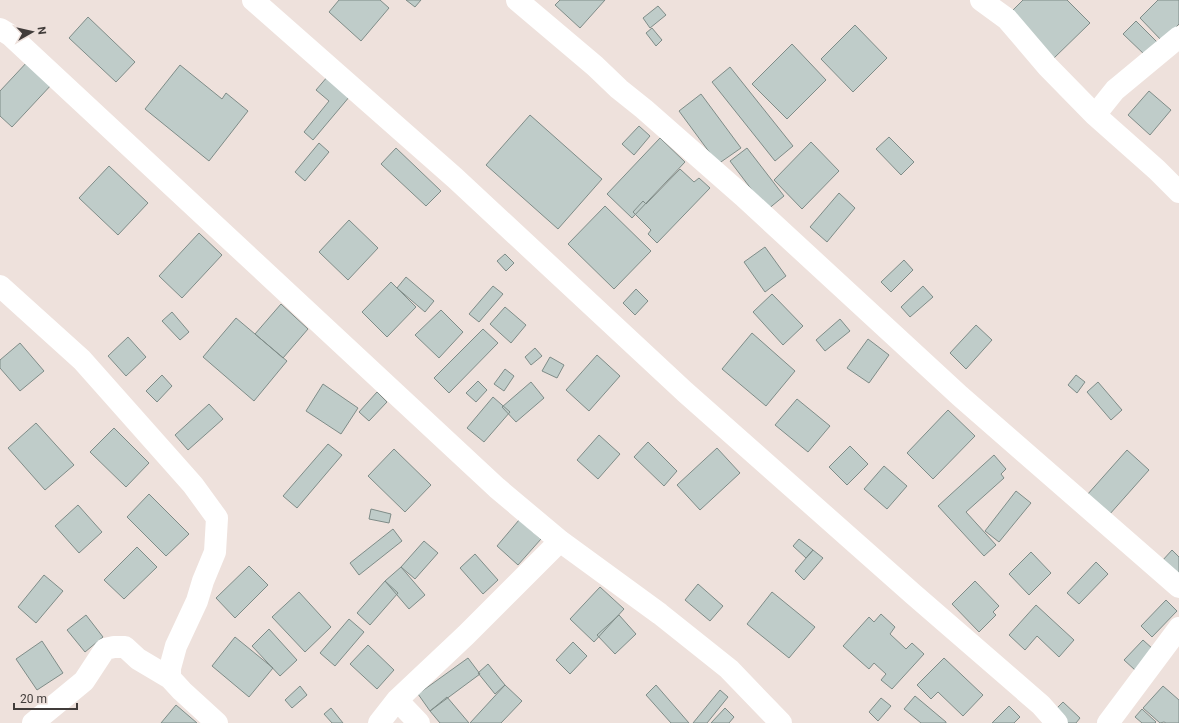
<svg xmlns="http://www.w3.org/2000/svg" width="1179" height="723" viewBox="0 0 1179 723" font-family="Roboto,sans-serif">
	<style>
		.building { fill: #bfccc9; stroke: #7f8c88 }
		.lines { fill: none; stroke-linecap: round; stroke-linejoin: round }
		.street { stroke: #fff; stroke-width: 22 }
	</style>
	<rect width="100%" height="100%" fill="#eee1dc"/>
	<path class="building" d="M339,0H380L389,8L361,41L329,12Z
		M406,0H421L415,7Z
		M560,0H605L580,28L555,5Z
		M1023,0H1067L1090,23L1053,59L1009,14Z
		M1158,0H1179V24L1162,41L1140,18Z
		M658,6L666,15L650,28L643,18Z
		M88,17L135,62L116,82L69,38Z
		M1136,21L1159,44L1146,56L1123,34Z
		M855,25L887,58L853,92L821,59Z
		M652,28L662,40L656,46L646,33Z
		M792,44L826,80L787,119L752,84Z
		M29,60L53,83L12,127L0,116V91Z
		M180,65L222,99L226,93L248,111L209,161L145,109Z
		M730,67L793,146L775,161L712,82Z
		M328,76L350,96L313,140L304,132L329,101L316,90Z
		M1149,91L1171,110L1150,135L1128,115Z
		M701,94L741,148L718,164L679,111Z
		M530,115L602,179L558,229L486,165Z
		M639,126L650,136L634,155L622,144Z
		M889,137L914,162L901,175L876,149Z
		M660,138L685,162L632,218L607,194Z
		M811,142L839,171L802,209L774,180Z
		M319,143L329,152L305,181L295,172Z
		M396,148L441,191L426,206L381,164Z
		M747,148L784,196L767,210L730,161Z
		M109,166L148,203L118,235L79,198Z
		M680,169L694,182L699,178L710,188L657,243L648,234L651,230L633,212L643,201L646,204Z
		M839,193L855,208L827,242L810,227Z
		M605,206L651,251L614,289L568,244Z
		M349,220L378,248L348,280L319,252Z
		M199,233L222,255L182,298L159,276Z
		M765,247L786,276L765,292L744,262Z
		M505,254L514,263L506,271L497,261Z
		M904,260L913,270L891,292L881,282Z
		M406,277L434,301L425,312L397,288Z
		M391,282L416,307L387,337L362,312Z
		M493,286L503,294L479,322L469,314Z
		M923,286L933,297L910,317L901,307Z
		M636,289L648,301L635,315L623,303Z
		M772,294L803,326L783,345L753,312Z
		M281,304L308,329L283,358L255,334Z
		M505,307L526,325L511,343L490,324Z
		M441,310L463,332L439,358L415,335Z
		M172,312L189,332L180,340L162,321Z
		M236,318L287,361L254,401L203,357Z
		M840,319L850,331L825,351L816,340Z
		M976,325L992,340L966,369L950,353Z
		M483,329L498,343L449,393L434,378Z
		M752,333L795,371L766,406L722,369Z
		M128,337L146,357L126,376L108,356Z
		M868,339L889,355L869,383L847,368Z
		M20,343L44,371L20,391L0,368V360Z
		M535,348L542,356L531,365L525,357Z
		M597,355L620,376L589,411L566,390Z
		M550,357L564,365L557,378L542,371Z
		M505,369L514,376L504,391L494,384Z
		M162,375L172,386L157,402L146,391Z
		M1076,375L1085,382L1077,393L1068,385Z
		M478,381L487,390L476,402L466,393Z
		M531,382L544,398L516,422L502,407Z
		M1098,382L1122,410L1111,420L1087,392Z
		M323,384L358,408L341,434L306,411Z
		M377,392L387,402L369,421L359,412Z
		M493,397L510,412L484,442L467,428Z
		M797,399L830,426L808,452L775,425Z
		M209,404L223,419L188,450L175,435Z
		M948,410L975,436L933,479L907,453Z
		M36,423L74,465L45,490L8,448Z
		M114,428L149,463L126,487L90,452Z
		M599,435L620,454L598,479L577,460Z
		M648,442L677,471L664,486L634,457Z
		M328,444L342,455L297,508L283,496Z
		M850,446L868,464L847,485L829,467Z
		M717,448L740,473L700,510L677,485Z
		M394,449L431,485L405,512L368,476Z
		M1127,450L1149,470L1109,515L1087,495Z
		M994,455L1006,469L1001,474L1004,478L966,512L996,545L984,556L938,506Z
		M884,466L907,486L887,509L864,489Z
		M1016,491L1031,503L999,542L985,531Z
		M149,494L189,534L166,556L127,517Z
		M78,505L102,532L79,553L55,526Z
		M371,509L391,514L389,523L369,519Z
		M519,520L541,539L518,565L497,546Z
		M393,529L402,541L359,575L350,563Z
		M799,539L813,550L806,558L793,546Z
		M424,541L438,553L415,579L401,567Z
		M137,547L157,567L124,599L104,580Z
		M813,550L823,558L804,580L795,571Z
		M1172,550L1179,557V576L1162,561Z
		M1031,552L1051,573L1029,595L1009,574Z
		M475,554L498,580L483,594L460,568Z
		M1096,562L1108,574L1079,604L1067,593Z
		M249,566L268,585L235,618L216,598Z
		M401,567L425,595L409,609L385,581Z
		M44,575L63,591L36,623L18,607Z
		M385,581L398,593L370,625L357,613Z
		M975,581L999,606L993,612L996,615L979,632L952,604Z
		M698,584L723,606L710,621L685,600Z
		M600,587L624,609L594,642L570,619Z
		M299,592L331,627L305,652L272,617Z
		M772,592L815,627L789,658L747,624Z
		M1166,600L1177,611L1152,637L1141,626Z
		M1036,605L1074,640L1059,657L1037,636L1025,650L1009,635Z
		M881,614L895,627L890,634L906,649L912,643L924,654L892,689L881,680L886,674L874,663L869,669L843,646L869,617L874,622Z
		M86,615L103,637L85,652L67,630Z
		M619,615L636,634L615,654L597,635Z
		M349,619L364,632L335,666L320,653Z
		M269,629L297,660L280,676L252,646Z
		M235,637L273,668L249,697L212,666Z
		M1143,640L1154,650L1135,670L1124,660Z
		M42,641L63,673L37,690L16,659Z
		M573,642L587,656L570,674L556,660Z
		M368,645L394,670L377,689L350,664Z
		M468,658L480,674L430,711L418,694Z
		M944,658L983,695L963,716L938,692L931,699L917,685Z
		M488,664L505,685L495,694L478,673Z
		M505,685L522,701L501,723H470Z
		M656,685L689,723H671L646,695Z
		M300,686L307,695L292,708L285,700Z
		M1163,686L1179,700V723H1166L1164,722L1160,723L1143,708Z
		M720,690L728,697L707,723H693Z
		M915,696L946,722V723H921L904,709Z
		M447,697L469,723H440L430,711Z
		M881,698L891,706L878,721L869,712Z
		M1063,702L1080,718L1076,723H1064L1053,712Z
		M176,705L197,723H161Z
		M1009,706L1020,717L1014,723H992Z
		M331,708L343,723H332L324,714Z
		M725,708L734,717L729,723H711Z
		M1142,709L1156,722L1155,723H1142L1135,717Z"/>
	<g class="lines">
		<path class="street" d="M253,0L455,178L685,392L913,594L1041,705L1057,723
			M517,0L595,66L619,89L644,109L743,196L960,396L1179,587
			M981,0L1007,19L1048,67L1095,115L1157,170L1179,192
			M0,29L10,35L497,488L560,541L660,614L729,669L781,723
			M1095,115L1115,90L1179,37
			M0,286L82,360L193,485L217,518L215,552L203,581L197,601L176,646L170,668V678
			M397,700L419,723
			M33,723L84,681L105,649L114,647H125L138,659L170,678L182,691L217,723
			M379,723L397,700L466,635L560,541
			M1108,723L1179,628"/>
	</g>
	<g transform="translate(32 32) rotate(82)" stroke="#eee1dc" stroke-width="3" paint-order="stroke">
	<path d="M0-3L7 15L0 10L-7 15Z" fill="#413c3a"/>
	<text y="-6" font-size="11" font-weight="bold" text-anchor="middle" fill="#413c3a">N</text>
	</g>
	<path d="M14 703v6h63v-6" fill="none" stroke="#413c3a" stroke-width="2"/>
	<text x="20" y="703" font-size="12" fill="#413c3a" stroke="#eee1dc" stroke-width="3" paint-order="stroke">20 m</text>
</svg>
